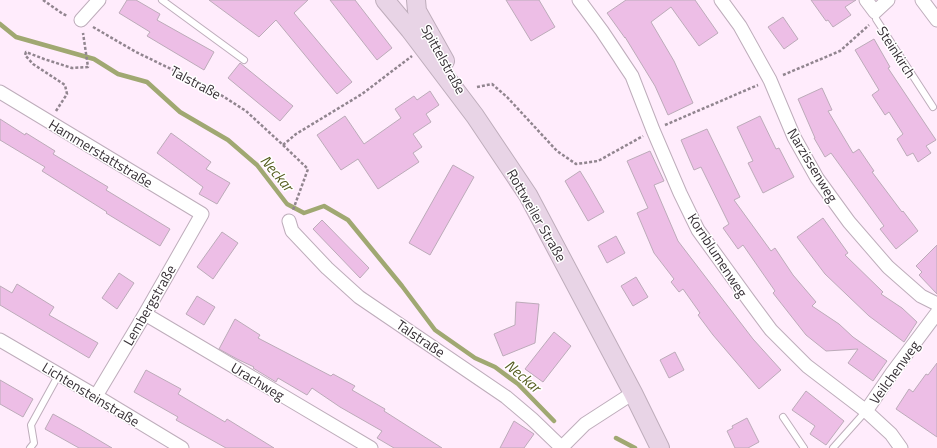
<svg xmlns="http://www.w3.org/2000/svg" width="937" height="448" viewBox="0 0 937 448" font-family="'Titillium Web',sans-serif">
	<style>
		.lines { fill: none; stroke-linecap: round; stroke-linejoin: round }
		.stream { stroke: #a0a872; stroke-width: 4.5 }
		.building { fill: #edbee6; stroke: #bcabb9 }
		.service-casing { stroke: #beadbb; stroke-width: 8 }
		.minor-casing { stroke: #beadbb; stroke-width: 15 }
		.secondary-casing { stroke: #beadbb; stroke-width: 20 }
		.path { stroke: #91858f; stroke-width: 2.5; stroke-dasharray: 3 2; stroke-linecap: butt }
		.service { stroke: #fff; stroke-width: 6 }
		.minor { stroke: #fff; stroke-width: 13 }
		.secondary { stroke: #e8d4e6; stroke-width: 18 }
		.labels { text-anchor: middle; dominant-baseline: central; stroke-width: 3; stroke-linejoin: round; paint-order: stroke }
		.street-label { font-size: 14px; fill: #362f35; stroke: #fff }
		.water-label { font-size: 15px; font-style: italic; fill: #545b1e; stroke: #fff }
	</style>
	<rect width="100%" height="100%" fill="#ffecfc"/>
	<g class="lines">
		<path class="stream" d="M0,24L16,37L94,59L118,74L147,82L180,112L228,140L257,165L287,204L304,213L324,206L348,220L402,286L435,330L475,358L495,367L518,384L554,421
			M616,438L635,448"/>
	</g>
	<path class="building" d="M127,0H136L160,14L157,20L214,52L204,70L147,36L150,32L119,13Z
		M209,0H308L294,13L352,82L337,94L276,20L259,37Z
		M330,0H355L392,48L377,60Z
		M506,0H539L555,27L531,41Z
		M626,0H695L718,33L699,46L671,7L651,22L674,61L693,103L668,115L655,86L625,37V38L607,13Z
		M811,0H856L845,7L851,15L833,27L828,20L826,21Z
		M783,17L798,39L784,49L768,27Z
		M874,39L890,67L888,68L936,140L926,146L931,153L918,162L913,153L907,156L897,139L903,134L889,112L885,115L872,95L879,90L855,50Z
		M240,63L293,106L280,121L228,78Z
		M822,88L832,110L828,111L853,153L859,149L874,171L872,172L902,212L903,211L918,231L896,249L880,229L884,226L831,153L825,157L814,138H815L798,99Z
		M430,91L439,105L426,114L431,122L413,134L422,147L413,153L419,162L378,189L358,159L341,170L317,135L345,116L364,144L401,118L395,109L414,96L417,100Z
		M760,116L776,149L779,148L794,177L763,193L748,163L753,161L737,127Z
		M0,119L25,135L26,133L55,151L53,154L108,187L106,190L170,229L160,246L106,213L107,212L42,171L45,167L0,140Z
		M707,129L740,197L734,200L771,251L775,248L793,275L816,302L812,306L839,324L853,337L887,361L873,381L848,363L858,349L826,351L806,335L773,293L775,291L743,245L738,249L723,228L729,224L701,167L694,170L681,140Z
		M171,133L211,162L206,169L230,183L217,204L199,194L203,187L157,153Z
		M650,151L664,181L654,185L678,241L753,339L781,370L759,389L713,335L698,315L700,313L683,289L679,292L671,282L674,279L654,253L637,213L648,208L627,161Z
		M453,165L474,177L430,255L409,243Z
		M580,171L588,184L604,212L588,221L565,181Z
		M823,218L848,253L845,255L883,292L881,294L902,308L917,322L904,342L869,316L825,274L797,237Z
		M322,220L369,268L360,278L313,229Z
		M222,232L238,243L213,279L197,267Z
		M616,236L625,253L607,263L598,246Z
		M937,245V294L919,275L922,272L916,266Z
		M119,273L134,283L117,309L102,298Z
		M636,277L648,297L633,306L621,286Z
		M17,284L54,307L49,315L98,343L89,358L0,305V286L12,293Z
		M197,296L215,307L204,325L186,314Z
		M516,302L539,304L535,343L503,356L494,334L515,325Z
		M235,319L260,335L258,338L331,376L333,374L355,386L352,390L385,409L384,411L442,448H394L377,438L382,431L340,407L312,388L307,395L278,378L276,382L253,368L254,367L237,359L219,349Z
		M554,332L571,346L543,382L525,369Z
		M675,352L684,370L669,378L660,360Z
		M937,363V437L896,409L909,389L913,392L926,374L928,375Z
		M146,370L181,389L178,394L225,422L227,419L274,448H226L176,420L178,417L134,392Z
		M0,380L33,399L23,417L0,404Z
		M806,391L844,421L826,445L810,434L815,426L792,410Z
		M53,414L80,429L112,448H79L45,429Z
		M747,418L759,442L748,448H735L727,431L733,428L732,426Z
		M514,421L534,434L524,448H500Z"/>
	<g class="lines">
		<g class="service-casing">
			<path id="service" d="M162,0L244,60
				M875,12L876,19L933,107
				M783,417L804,448
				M30,448L34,443L31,425L59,374
				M833,448L866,411"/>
		</g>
		<g class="minor-casing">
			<path id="minor" d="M579,0L602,31L632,76L653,130L680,193L698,230L748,299L771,330L807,366L866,411L891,434L901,448
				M721,0L740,26L770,80L794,137L817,178L849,222L888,267L921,296L937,304
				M866,0L875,12L888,0
				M922,0L937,20
				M81,20L99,0
				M0,92L202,214L145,314L96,396
				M289,221L292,231L327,268L359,297L506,397L532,419L561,447
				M145,314L371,448
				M0,340L96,396L182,448
				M866,411L892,373L937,313
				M561,448L585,424L633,393"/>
		</g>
		<g class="secondary-casing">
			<path id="secondary" d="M385,0L410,30L475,116L528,195L633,393L660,448
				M416,0L417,11L445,61"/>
		</g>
		<path class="path" d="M43,0L63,14L68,16
			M93,27L136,52L210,88L246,111L283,145L308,169L293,210
			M783,75L840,51L869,25
			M477,87L492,84L507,97L557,151L576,164L598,161L643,136
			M56,111L67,94L65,85L33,64L25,55L26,52L44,59L72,68L88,67L83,33
			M665,125L758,85
			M283,145L296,134L362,94L412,56"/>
		<use href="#service" class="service"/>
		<use href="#minor" class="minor"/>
		<use href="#secondary" class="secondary"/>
	</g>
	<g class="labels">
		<g class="street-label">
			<text transform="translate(897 52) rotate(57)">Steinkirch</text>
			<text transform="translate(444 59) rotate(61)">Spittelstraße</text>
			<text transform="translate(196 82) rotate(28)">Talstraße</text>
			<text transform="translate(101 153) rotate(31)">Hammerstattstraße</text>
			<text transform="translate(813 165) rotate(59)">Narzissenweg</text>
			<text transform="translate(537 215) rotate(60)">Rottweiler Straße</text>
			<text transform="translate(718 255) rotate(57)">Kornblumenweg</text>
			<text transform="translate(149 305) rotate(-60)">Lembergstraße</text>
			<text transform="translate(421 338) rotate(34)">Talstraße</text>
			<text transform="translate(894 372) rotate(-54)">Veilchenweg</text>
			<text transform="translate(258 381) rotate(31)">Urachweg</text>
			<text transform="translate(91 394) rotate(31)">Lichtensteinstraße</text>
		</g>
		<g class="water-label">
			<text transform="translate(277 173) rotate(50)">Neckar</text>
			<text transform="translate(523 376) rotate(40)">Neckar</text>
		</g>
	</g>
</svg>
